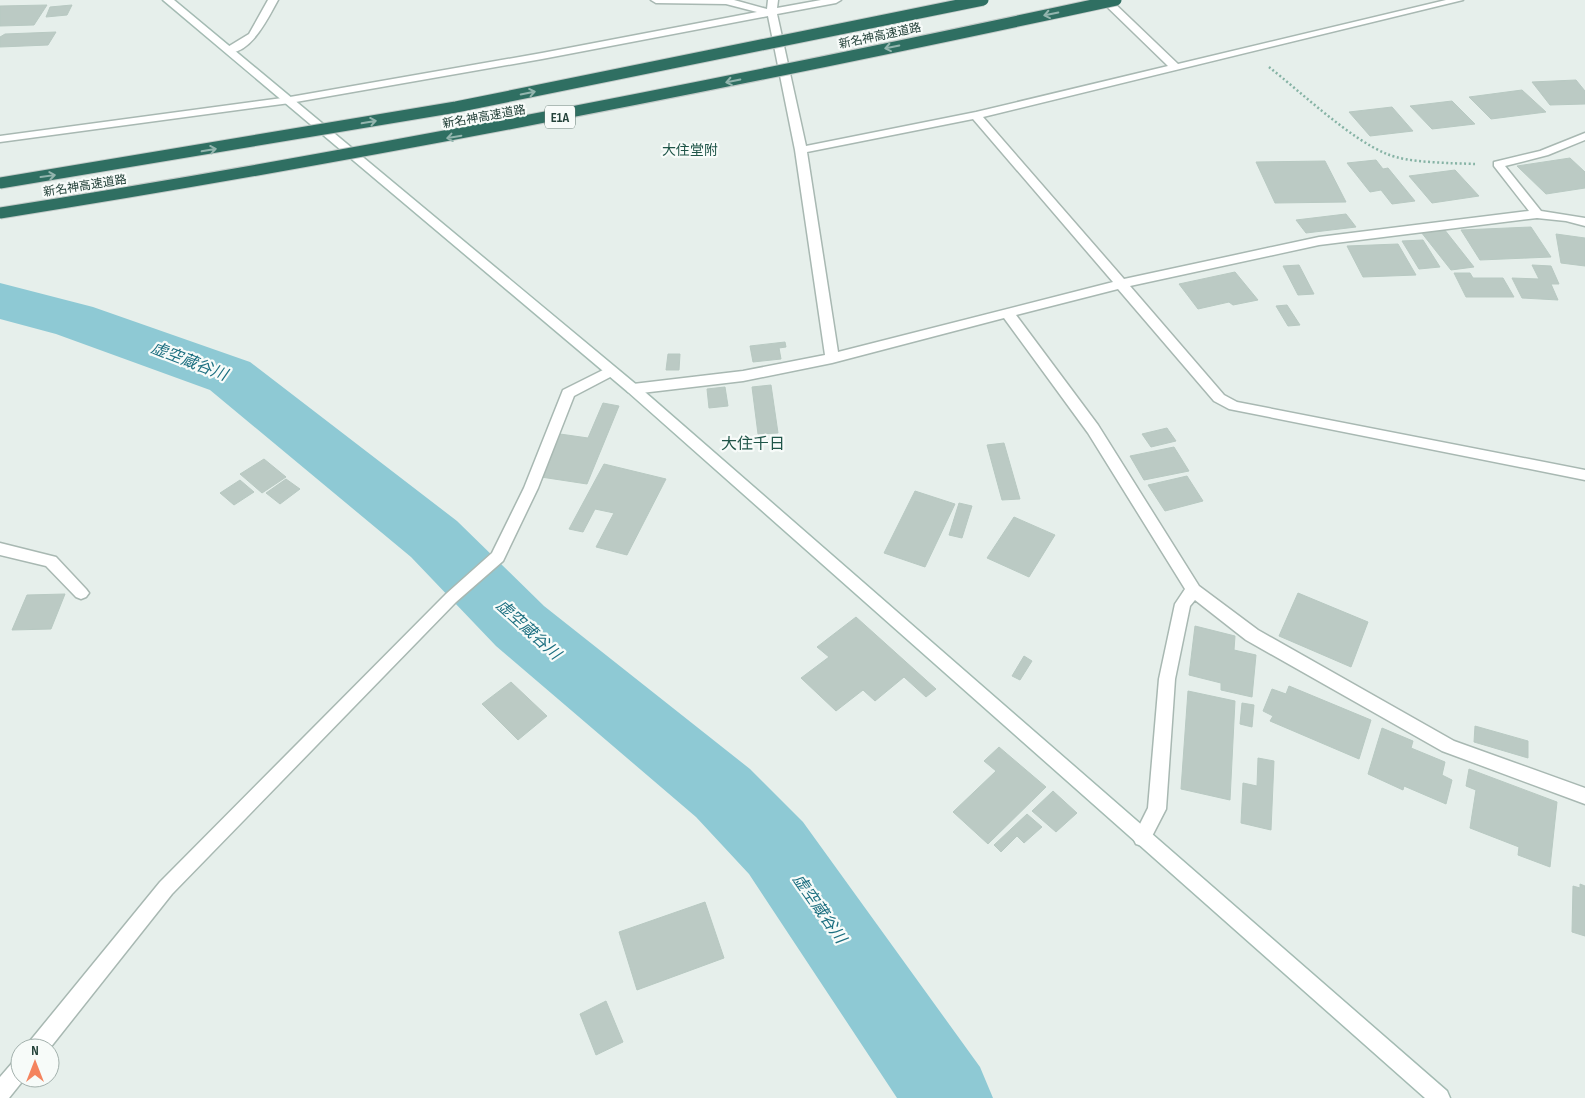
<svg xmlns="http://www.w3.org/2000/svg" width="1585" height="1098" viewBox="0 0 1585 1098" font-family="'Sofia Sans Condensed','Noto Sans JP',sans-serif">
	<style>
		.lines { fill: none; stroke-linecap: round; stroke-linejoin: round }
		.river { fill: #8ec9d4; fill-rule: evenodd }
		.building { fill: #bbcac4; stroke: #b8c9c2 }
		.street-casing { stroke: #a8b8b2; stroke-width: 3 }
		.secondary-casing { stroke: #a4bbb3; stroke-width: 3 }
		.path { stroke: #86b3a5; stroke-width: 2.5; stroke-dasharray: 2 2.5; stroke-linecap: butt }
		.street { fill: #fff; fill-rule: evenodd }
		.secondary { fill: #fff; fill-rule: evenodd }
		.highway-bridge-casing { stroke: #c2cac8; stroke-width: 13; stroke-linecap: butt }
		.highway-bridge { stroke: #2f6f62; stroke-width: 11 }
		.oneway { stroke: #93b5ae }
		.labels { text-anchor: middle; dominant-baseline: central; stroke-width: 4.5; stroke-linejoin: round; paint-order: stroke }
		.far-street-label { font-size: 12px; fill: #24423a; stroke: #f7fbf9 }
		.shield { fill: #f7fbf9; stroke: #637a73; stroke-width: 1 }
		.shield-label { font-size: 14px; font-weight: bold; fill: #24423a }
		.far-neighbourhood-label { font-size: 14px; fill: #1f5548; stroke: #f7fbf9 }
		.water-label { font-size: 16px; font-style: italic; fill: #1c6f80; stroke: #f7fbf9 }
		.neighbourhood-label { font-size: 16px; fill: #1f5548; stroke: #f7fbf9 }
	</style>
	<rect width="100%" height="100%" fill="#e6efeb"/>
	<g class="lines">
		<path class="river" d="M0,283L93,307L250,362L457,521L544,606L750,769L803,822L980,1067L993,1098H897L749,874L696,817L496,646L411,557L210,390L56,334L0,319Z"/>
	</g>
	<path class="building" d="M47,5L34,25L0,26V6Z
		M72,5L67,15L46,17L50,7Z
		M56,32L48,45L0,47V37L5,34Z
		M1576,80L1585,91V104L1550,105L1532,82Z
		M1522,90L1546,112L1491,119L1469,97Z
		M1452,101L1475,124L1432,129L1410,106Z
		M1392,107L1413,131L1370,136L1349,112Z
		M1570,158L1585,172V188L1546,194L1517,166Z
		M1376,160L1383,169L1388,168L1415,201L1392,204L1381,190L1370,192L1347,163Z
		M1325,161L1346,202L1275,203L1256,162Z
		M1455,170L1479,196L1432,203L1409,176Z
		M1346,214L1356,227L1306,233L1296,220Z
		M1531,227L1551,257L1480,260L1461,230Z
		M1444,229L1474,267L1451,270L1421,232Z
		M1556,234L1585,238V266L1561,263Z
		M1423,240L1440,267L1419,269L1402,241Z
		M1398,244L1416,275L1363,277L1347,246Z
		M1299,265L1314,294L1298,295L1283,266Z
		M1532,265L1551,266L1559,284H1551L1558,300L1522,298L1512,278L1539,279Z
		M1235,272L1258,300L1233,305L1229,302L1198,309L1179,284Z
		M1454,273H1470L1473,278H1503L1514,297H1466Z
		M1287,305L1300,325L1288,326L1276,306Z
		M785,342L786,347L779,348L781,359L753,362L750,346Z
		M668,354H680L679,370H666Z
		M771,385L778,433L758,434L752,387Z
		M725,387L728,406L709,408L707,389Z
		M603,403L619,406L587,484L541,477L560,434L588,438Z
		M1167,428L1176,441L1151,447L1142,434Z
		M1004,443L1020,499L1002,500L987,445Z
		M1174,447L1189,471L1144,480L1130,456Z
		M264,459L286,477L262,493L240,474Z
		M604,464L666,479L627,555L596,547L614,513L595,509L583,532L569,529Z
		M1187,476L1203,501L1165,511L1148,485Z
		M286,479L300,489L280,504L266,493Z
		M240,480L254,492L234,505L220,493Z
		M915,491L955,504L925,567L884,553Z
		M959,503L972,506L962,538L949,535Z
		M1014,517L1055,535L1029,577L987,558Z
		M1298,593L1368,622L1351,667L1279,636Z
		M65,594L51,629L12,630L27,595Z
		M856,617L936,689L926,697L904,677L875,701L863,690L836,711L801,678L829,657L817,647Z
		M1195,626L1235,636L1234,650L1256,655L1252,697L1221,690V683L1189,675Z
		M1024,656L1032,661L1020,680L1012,676Z
		M511,682L547,716L518,740L482,704Z
		M1289,686L1371,720L1359,759L1270,721L1273,716L1263,711L1272,689L1286,694Z
		M1188,691L1235,701L1230,800L1181,789Z
		M1242,703L1254,705L1252,727L1240,724Z
		M1475,726L1528,741V758L1474,742Z
		M1382,728L1413,741L1411,748L1445,762L1442,775L1452,780L1446,804L1404,786L1403,790L1368,774Z
		M999,747L1046,787L988,844L953,812L996,771L984,761Z
		M1258,758L1274,761L1271,830L1241,823L1243,783L1257,786Z
		M1469,769L1557,802L1550,867L1518,855L1519,847L1470,828L1476,790L1466,786Z
		M1053,791L1077,813L1056,832L1032,811Z
		M1027,814L1042,827L1024,843L1017,836L1001,852L994,845Z
		M1580,884L1585,886V936L1572,932L1573,886L1580,888Z
		M705,902L724,958L637,990L619,932Z
		M606,1001L623,1042L596,1055L580,1014Z"/>
	<g class="lines">
		<g class="street-casing">
			<path id="street" d="M268,0H278C269,16 250,57 226,52V48L249,34Z
				M651,0H734L767,9L768,0H778L777,8L821,0H841L836,3L777,14L806,146L976,112L1168,66L1100,0H1111L1178,64L1446,0H1463L983,117L1124,279L1319,237L1529,211L1494,166V162L1540,151L1585,133V140L1548,155L1505,166L1541,211L1585,218V226L1566,221L1537,218L1319,245L1130,286L1224,395L1237,402L1585,470V480L1229,409L1214,401L1118,289L1016,315L1098,425L1199,586L1258,630L1454,741L1585,788V804L1442,751L1246,640L1195,600L1190,606L1175,679L1166,809L1148,844L1142,846L1136,844L1133,838L1148,808L1159,679L1175,604L1185,589L1088,433L1004,318L832,363L743,381L633,394L628,392L626,389L628,386L633,384L743,371L825,355L795,150L768,16L542,59L290,103L0,142V136L290,97L542,53L757,12L726,4L656,3ZM973,119L1113,282L838,352L807,152Z
				M611,366L618,371L616,374L574,396L538,488L503,561L456,602L172,894L50,1048H27L30,1041L160,882L446,594L492,553L524,488L563,390Z
				M0,543L56,557L86,589L89,593L86,597L81,599L76,597L46,566L0,555Z
				M20,1059V1078H25L9,1098H0V1077L13,1062Z"/>
		</g>
		<g class="secondary-casing">
			<path id="secondary" d="M163,0H174L638,386L1447,1091L1450,1098H1425L628,392Z"/>
		</g>
		<path class="path" d="M1269,67C1302,93 1350,139 1387,154C1407,163 1452,163 1475,164"/>
		<use href="#street" class="street"/>
		<use href="#secondary" class="secondary"/>
		<g class="highway-bridge-casing">
			<path id="highway-bridge" d="M0,183L456,107L983,0
				M0,213C374,154 746,80 1116,0"/>
		</g>
		<use href="#highway-bridge" class="highway-bridge"/>
	</g>
	<defs><path id="oneway-shaft" d="M-6 0H5M1.5-3L5.5 0L1.5 3" fill="none" stroke-width="1.6" stroke-linecap="round" stroke-linejoin="round" transform="scale(1.25)"/></defs>
	<g class="oneway">
		<use href="#oneway-shaft" transform="translate(1051 14) rotate(168)"/>
		<use href="#oneway-shaft" transform="translate(892 47) rotate(168)"/>
		<use href="#oneway-shaft" transform="translate(733 81) rotate(168)"/>
		<use href="#oneway-shaft" transform="translate(528 93) rotate(-11)"/>
		<use href="#oneway-shaft" transform="translate(369 122) rotate(-10)"/>
		<use href="#oneway-shaft" transform="translate(454 137) rotate(170)"/>
		<use href="#oneway-shaft" transform="translate(209 150) rotate(-10)"/>
		<use href="#oneway-shaft" transform="translate(48 176) rotate(-8)"/>
	</g>
	<g class="labels">
		<g class="far-street-label">
			<text transform="translate(880 36) rotate(-12)">新名神高速道路</text>
			<text transform="translate(484 117) rotate(-10)">新名神高速道路</text>
			<text transform="translate(85 186) rotate(-9)">新名神高速道路</text>
		</g>
		<rect class="shield" x="545" y="105.5" width="30" height="23" rx="4"/>
		<g class="shield-label">
			<text x="560" y="117">E1A</text>
		</g>
		<g class="far-neighbourhood-label">
			<text x="690" y="150">大住堂附</text>
		</g>
		<g class="water-label">
			<text transform="translate(189 362) rotate(21)">虚空蔵谷川</text>
			<text transform="translate(528 630) rotate(42)">虚空蔵谷川</text>
			<text transform="translate(819 909) rotate(55)">虚空蔵谷川</text>
		</g>
		<g class="neighbourhood-label">
			<text x="753" y="444">大住千日</text>
		</g>
	</g>
	<g transform="translate(35 1063)"><circle r="24" fill="#f7fbf9" stroke="#a3b1ad"/>
	<path d="M0-4L9 19L0 12L-9 19Z" fill="#f4845f"/>
	<text y="-8" font-size="14" font-weight="bold" text-anchor="middle" fill="#24423a">N</text>
	</g>
</svg>
